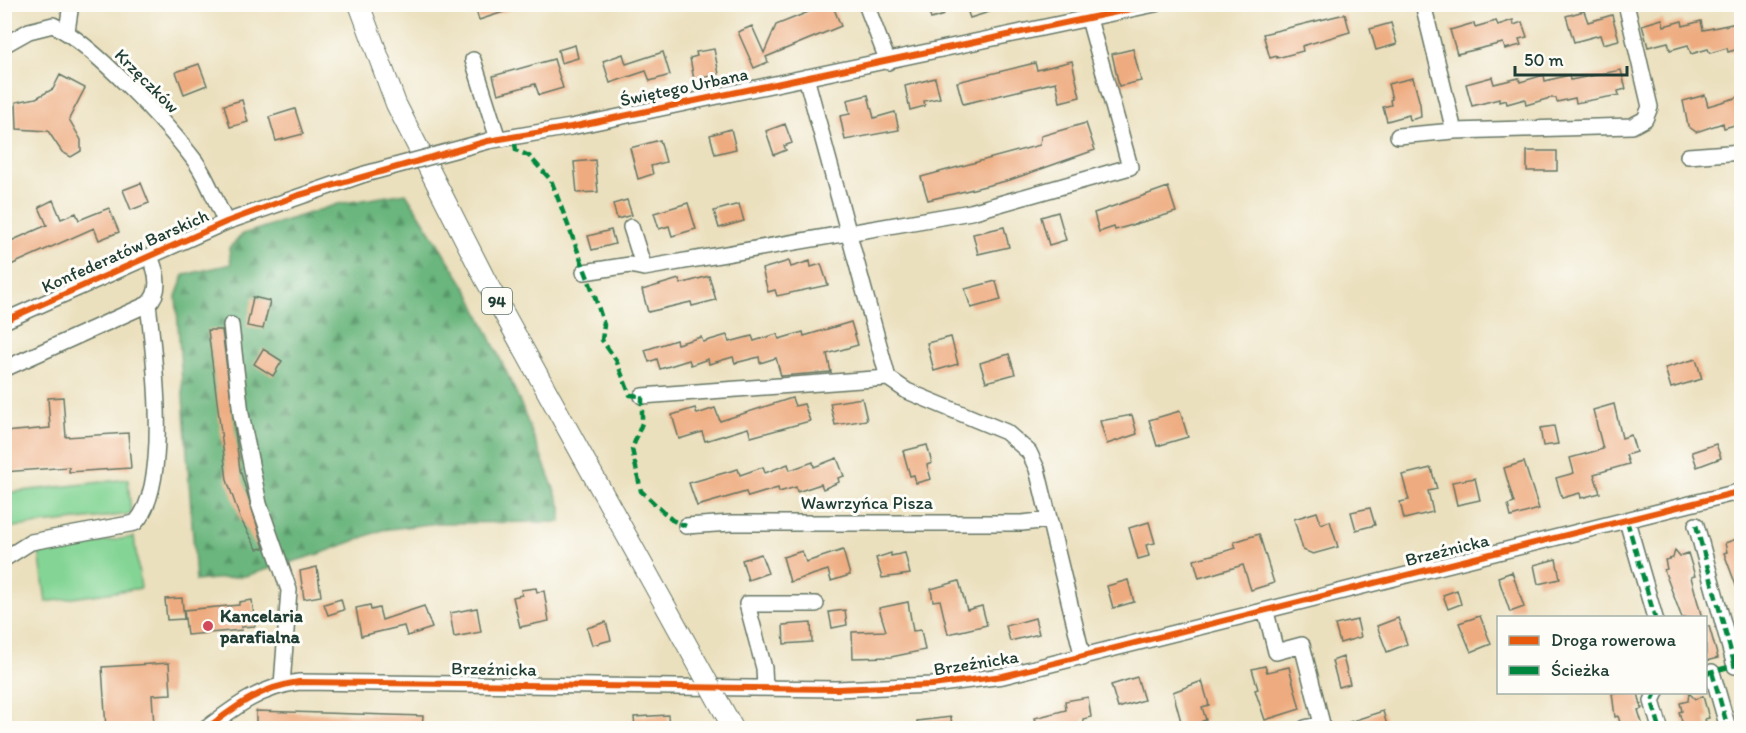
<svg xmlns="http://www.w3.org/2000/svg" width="1746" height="733" viewBox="0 0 1746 733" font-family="Itim,sans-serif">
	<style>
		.green { fill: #84d595; stroke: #528964; stroke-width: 1.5 }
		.forest { fill: url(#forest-firs); stroke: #457a59; stroke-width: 1.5 }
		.building { fill: #eeab7f }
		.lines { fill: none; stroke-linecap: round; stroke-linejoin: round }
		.minor-casing { stroke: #667664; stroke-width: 18 }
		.major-casing { stroke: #667664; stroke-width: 22 }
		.minor { stroke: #fff; stroke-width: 15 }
		.major { stroke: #fff; stroke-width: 20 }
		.minor-bridge-casing { stroke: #667664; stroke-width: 18; stroke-linecap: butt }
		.major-bridge-casing { stroke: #667664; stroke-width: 22; stroke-linecap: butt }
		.minor-bridge { stroke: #fff; stroke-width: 15 }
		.major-bridge { stroke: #fff; stroke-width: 20 }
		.quiet { stroke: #00873e; stroke-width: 4.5; stroke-dasharray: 9 4.5; stroke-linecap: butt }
		.cycleway-casing { stroke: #fdfcf7; stroke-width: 10 }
		.cycleway { stroke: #e8590c; stroke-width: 6 }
		.poi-dot { fill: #d1495b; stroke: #fdfcf7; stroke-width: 2 }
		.labels { text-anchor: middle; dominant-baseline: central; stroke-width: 6; stroke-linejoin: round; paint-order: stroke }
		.shield { fill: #fdfcf7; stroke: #62766e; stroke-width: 1.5 }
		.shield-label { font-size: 16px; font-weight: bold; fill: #1f3d34 }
		.street-label { font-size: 18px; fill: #1f3d34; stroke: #fdfcf7 }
		.poi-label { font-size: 18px; font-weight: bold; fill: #1f3d34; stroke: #fdfcf7; text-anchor: start }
	</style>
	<defs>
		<pattern id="forest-firs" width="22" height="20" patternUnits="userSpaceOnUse" patternTransform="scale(1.5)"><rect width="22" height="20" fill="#6bb67e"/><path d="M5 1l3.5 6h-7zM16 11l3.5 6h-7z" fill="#579568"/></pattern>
	</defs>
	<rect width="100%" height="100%" fill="#fdfcf7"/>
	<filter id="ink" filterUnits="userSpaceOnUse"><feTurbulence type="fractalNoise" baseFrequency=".0167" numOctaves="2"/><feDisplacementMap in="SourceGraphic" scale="12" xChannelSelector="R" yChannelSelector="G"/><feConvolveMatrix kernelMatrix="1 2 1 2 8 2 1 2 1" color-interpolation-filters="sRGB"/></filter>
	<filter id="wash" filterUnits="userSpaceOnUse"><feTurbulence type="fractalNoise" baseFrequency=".008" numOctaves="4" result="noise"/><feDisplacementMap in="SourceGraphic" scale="24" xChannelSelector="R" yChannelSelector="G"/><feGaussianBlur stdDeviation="1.35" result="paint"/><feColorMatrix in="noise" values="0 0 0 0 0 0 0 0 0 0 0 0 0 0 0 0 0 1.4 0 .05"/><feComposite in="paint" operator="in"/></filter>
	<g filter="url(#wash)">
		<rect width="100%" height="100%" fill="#ebe0be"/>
		<path class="green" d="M128,479L131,514L5,528V493Z
			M134,537L141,588L46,602L39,551Z"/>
		<path class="forest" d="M406,193L470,294L518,397L561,507V522L438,523L382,530L322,553L245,576L196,581L176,296L184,275L231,264L229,248L243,234L338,204Z"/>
		<g id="blocks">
			<path class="building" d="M474,4H518L519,7L479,20Z
				M809,4H832L841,26L766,57L768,62L754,68L738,32L752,26L764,53L776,25L811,11Z
				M926,4H941L944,15L931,19Z
				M965,4H1004L1005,7L970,18Z
				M1584,11L1588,22L1612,15L1619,40L1603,44L1600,35L1574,42L1566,16Z
				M1345,14L1350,32L1302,46L1303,51L1277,58V56L1270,58L1263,34Z
				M1662,19L1664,26L1682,21L1683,26L1701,21L1703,30L1742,22V48L1728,52L1727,48L1710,53L1708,49L1691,54L1688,45L1670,50L1668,42L1648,47L1642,25Z
				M1513,20L1514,25L1522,22L1527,37L1519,39L1521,45L1505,49L1503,43L1457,54L1450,30L1474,23L1475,27L1496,21L1498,25Z
				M1391,23L1397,44L1376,50L1370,29Z
				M575,45L578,58L561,63L558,50Z
				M714,49L719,74L694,80L690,58L697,56L696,52Z
				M1133,49L1141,81L1119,86L1112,54Z
				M663,52L670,75L650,81L646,71L610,83L603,61L623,54L626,64Z
				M554,59L563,88L539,95L535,84L498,94L493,76Z
				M1072,61L1080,97L1060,102L1056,82L963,104L957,82L1035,63L1037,70Z
				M199,64L207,85L184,94L176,72Z
				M1621,70L1626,89L1618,91L1619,95L1576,103L1575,98L1557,102L1556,98H1550L1526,105L1525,99L1507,104L1506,100L1499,102V99L1472,106L1466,84L1492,77L1494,84L1519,78L1520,82L1544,75L1545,81L1569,75L1570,80Z
				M60,75L85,88L69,119L81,140V151L71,157L62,152L48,131L17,129L16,102L36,98L53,89Z
				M935,78L940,98L924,101L925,106L910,110L905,86Z
				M1413,78L1420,104L1421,117L1410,120L1409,115L1387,121L1383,107L1391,105L1390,100L1392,99L1388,84Z
				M868,95L874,118L895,112L899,130L845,140L840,116L850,114L847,100Z
				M1705,95L1708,106L1742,96V123L1724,128L1723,123L1696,132L1688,126L1683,101Z
				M242,100L248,122L230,127L224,105Z
				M295,109L303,134L276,141L269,117Z
				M1086,123L1095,150L1010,180L928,200L921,177L1040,145L1041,136Z
				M785,124L792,143L784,146L786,150L774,155L766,131Z
				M731,129L736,149L715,154L710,135Z
				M660,140L666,162L651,166L653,174L638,179L630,148Z
				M1527,151H1557V171H1527Z
				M595,160L598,192L577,193L574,162Z
				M141,183L149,203L131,210L123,190Z
				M1168,187L1176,212L1115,230L1114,227L1099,232L1094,213Z
				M53,200L61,219L76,213L79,220L109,208L119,232L99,240L94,228L4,268V244L47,225L39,207Z
				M627,200L632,215L617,219L613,204Z
				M688,203L696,229L672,236L669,226L659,229L654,213Z
				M739,204L744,221L719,228L714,211Z
				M1058,212L1066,240L1049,245L1041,217Z
				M1004,227L1009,247L978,254L973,234Z
				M611,230L615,244L592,250L588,236Z
				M789,261L791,267L810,261L811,267L821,264L828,285L777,296L775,290L768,292L762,269Z
				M709,276L716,300L692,306L691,302L648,312L642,290L679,279L680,284Z
				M996,281L1001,300L971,308L965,289Z
				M253,297L270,301L263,329L247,326Z
				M851,322L858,345L827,354L831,372L781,376L776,358L760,363L759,357L735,363L733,357L709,364L708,359L691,365L689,360L660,369L657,359L649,362L645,350L676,340L677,344L701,337L703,342L727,335L729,342L752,336L754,341L777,334L779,339L803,332L804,336Z
				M208,330H222L240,470L264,548L257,549L240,518L227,480Z
				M951,337L958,364L934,371L927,343Z
				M263,349L282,361L273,376L254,364Z
				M1009,354L1015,374L986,382L980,363Z
				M1696,359L1702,379L1671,388L1665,368Z
				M63,397L66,437L128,433L131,468L69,472V467L4,472V432L50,428L48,398Z
				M792,398L795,406L804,404L810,421L751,437L748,428L705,441L702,432L679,439L672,415L695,408L697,414L715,408L720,421Z
				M862,398L867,420L835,425L830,403Z
				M1614,404L1622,438L1631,435L1636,452L1626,455L1629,464L1594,474L1600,493L1581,498L1580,493L1562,498L1556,478L1574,473L1570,458L1603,449L1593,410Z
				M1180,411L1188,437L1157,446L1149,420Z
				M1132,415L1137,434L1107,444L1100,421Z
				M1554,426L1558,444L1543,446L1540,428Z
				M1716,444L1721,458L1697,467L1692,452Z
				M927,445L932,463L927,465L931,479L916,483L914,475L910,476L903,451Z
				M837,458L844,476L838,478L839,482L823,489L821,484L797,492L796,487L779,492L778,488L748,497L746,492L697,506L689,483L738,469L740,475L763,467L765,473L788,464L790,470L813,462L814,467Z
				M1524,462L1539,509L1511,517L1508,505L1514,503L1504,468Z
				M1431,468L1437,489L1428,491L1433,512L1404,519L1400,502L1409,500L1402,475Z
				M1475,478L1480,500L1457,505L1452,482Z
				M1370,508L1375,525L1356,530L1351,512Z
				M1317,512L1321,524L1330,521L1338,547L1313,554L1303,550L1294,519Z
				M1149,522L1155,543L1146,545L1149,556L1138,559L1129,528Z
				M1259,534L1274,583L1251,590L1243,565L1199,578L1194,560L1236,548L1234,542Z
				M1742,537V591H1738L1724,553L1727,552L1725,543Z
				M843,550L850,575L831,581L828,570L790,582L783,557L802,551L806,562Z
				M1675,550L1680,556L1688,553L1695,576L1691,577L1702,618H1682L1664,570L1667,569L1665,560L1673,558Z
				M891,553V556L905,553L910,574L882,578L876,558Z
				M761,554L768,573L748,580L742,560Z
				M1556,559L1560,579L1538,584L1534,565Z
				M317,567L321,596L304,599L300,571Z
				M1512,572L1524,607L1510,612L1498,577Z
				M1128,580L1134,602L1113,608L1107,586Z
				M959,581L967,610L982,606L987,625L948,634L940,600L933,601L931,589Z
				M536,588L537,592L544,591L549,621L520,627L513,597L522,595L521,590Z
				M1457,590L1461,604L1448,609L1443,595Z
				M182,598L184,619L167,620L165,599Z
				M341,599L344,610L328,615L324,604Z
				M252,600L255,626L241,627L242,630L187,635L184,610L239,605V602Z
				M908,602L913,631L921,630L925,650L891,657L853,658L852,632L886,631L879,608Z
				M370,605L371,610L379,608L382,620L424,606L432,628L407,636L404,626L361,636L356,608Z
				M477,608L481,632L454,637L450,613Z
				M845,610L847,625L832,628L829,612Z
				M1480,616L1491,644L1471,652L1459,623Z
				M1035,618L1039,634L1010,641L1006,626Z
				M1398,618L1407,644L1387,652L1377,626Z
				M1357,620L1361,637L1340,643L1335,625Z
				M606,622L611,640L592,645L587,628Z
				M811,623L812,642L784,644L783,625Z
				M1706,626H1709L1718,658L1706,661Z
				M1343,657L1350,684L1339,687L1332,661Z
				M169,663L171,694L152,695L154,726L106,729L102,667Z
				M1265,666L1267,672L1289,667L1300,709L1265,720L1255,690L1258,689L1252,669Z
				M1137,677L1144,700L1118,708L1111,685Z
				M1202,681L1209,705L1202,707L1206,720L1202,721L1203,729H1183L1173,692Z
				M1612,693H1638L1642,709L1638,710L1644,729H1622L1618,716L1615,717Z
				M1689,693L1695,699L1703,696L1709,718L1705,719L1708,729H1687L1686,724L1683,725L1679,712L1682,711L1680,703L1688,701Z
				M1088,697L1091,717L1083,719L1084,724L1038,729L1035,718L1066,710L1065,701Z
				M256,711L423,716L422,729H256Z
				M1383,711L1388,729H1337V726Z
				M668,715L669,729H635L634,717Z
				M951,717L952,729H917V721Z"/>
		</g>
	</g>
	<g filter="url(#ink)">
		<use href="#blocks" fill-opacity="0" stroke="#667664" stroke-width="1.5"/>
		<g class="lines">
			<g class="minor-casing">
				<path id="minor" d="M866,4L888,62
					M1423,4L1454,131
					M67,31L71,4
					M4,45L29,31L53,25C92,43 168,125 195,161C208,179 216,203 226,222
					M473,60L498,139
					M806,77L888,378L907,391L1006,432L1029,452L1037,469L1083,658
					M1398,136L1454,131L1632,126L1645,119L1650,107L1626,4
					M488,141L571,127L1155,4
					M1688,156L1742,152
					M644,268L971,212L1130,167L1089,19
					M584,272L630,265L644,268L631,227
					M4,321L226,222L365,174
					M231,325L241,414L259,504L289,590L282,685
					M4,369L148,304C162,291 157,272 150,257
					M642,396L888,378
					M1627,521L1655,618
					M1696,525L1735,666
					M686,526L731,523H1022L1049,520
					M4,559L31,542L135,523C171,487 154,354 148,304
					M1266,612L1276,652L1302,645L1322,724L1305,728
					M1712,672L1728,728
					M765,688L764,668L747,604H816
					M1656,692L1652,701L1660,728
					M207,728C236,706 261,687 299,682L837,689L932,685L1003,676L1742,491"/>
			</g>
			<g class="major-casing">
				<path id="major" d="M359,4L396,104L485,279L583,457"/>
			</g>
			<use href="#minor" class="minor"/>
			<use href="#major" class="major"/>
			<g class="minor-bridge-casing">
				<path id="minor-bridge" d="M365,174L488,141"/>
			</g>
			<g class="major-bridge-casing">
				<path id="major-bridge" d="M583,457L733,728"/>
			</g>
			<use href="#minor-bridge" class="minor-bridge"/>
			<use href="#major-bridge" class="major-bridge"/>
			<path class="quiet" d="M515,144L516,150L529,156L551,180L595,297L604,325L602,340L616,360L630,395L642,396V423L632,449L641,491L672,520L686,526
				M1627,521L1655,618
				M1696,525L1735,666
				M1712,672L1728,728
				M1706,673L1740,664
				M1656,692L1652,701L1660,728"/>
			<g class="cycleway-casing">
				<path id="cycleway" d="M4,321L226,222L296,196L488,141L571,127L1155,4
					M207,728C236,706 261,687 299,682L837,689L932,685L1003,676L1742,491"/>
			</g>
			<use href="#cycleway" class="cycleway"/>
		</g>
	</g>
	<circle class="poi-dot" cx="208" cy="626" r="6"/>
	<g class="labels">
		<rect class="shield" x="482" y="288" width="30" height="26" rx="4.5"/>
		<g class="shield-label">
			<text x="497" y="301">94</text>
		</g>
		<g class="street-label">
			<text transform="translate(147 81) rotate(45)">Krzęczków</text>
			<text transform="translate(684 87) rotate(-12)">Świętego Urbana</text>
			<text transform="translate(125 251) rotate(-24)">Konfederatów Barskich</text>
			<text x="867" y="503">Wawrzyńca Pisza</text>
			<text transform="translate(1447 550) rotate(-14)">Brzeźnicka</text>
			<text transform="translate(976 663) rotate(-9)">Brzeźnicka</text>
			<text transform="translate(494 669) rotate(1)">Brzeźnicka</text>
		</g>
		<g class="poi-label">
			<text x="220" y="616">Kancelaria<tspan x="220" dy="21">parafialna</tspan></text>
		</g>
	</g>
	<rect width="1746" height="733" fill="none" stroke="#fdfcf7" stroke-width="24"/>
	<rect x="1497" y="616" width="210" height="78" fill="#fdfcf7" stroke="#a4b0a9" stroke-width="1.5"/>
	<rect x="1509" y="636" width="30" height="9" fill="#e8590c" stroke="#a4b0a9" stroke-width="1.5"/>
	<text x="1551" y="646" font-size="18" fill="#1f3d34">Droga rowerowa</text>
	<rect x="1509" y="666" width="30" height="9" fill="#00873e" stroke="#a4b0a9" stroke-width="1.5"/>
	<text x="1551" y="676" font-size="18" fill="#1f3d34">Ścieżka</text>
	<path d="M1515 66v9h112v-9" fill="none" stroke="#1f3d34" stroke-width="3"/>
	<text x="1524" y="66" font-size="18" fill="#1f3d34" stroke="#fdfcf7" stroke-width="4.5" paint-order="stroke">50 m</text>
</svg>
